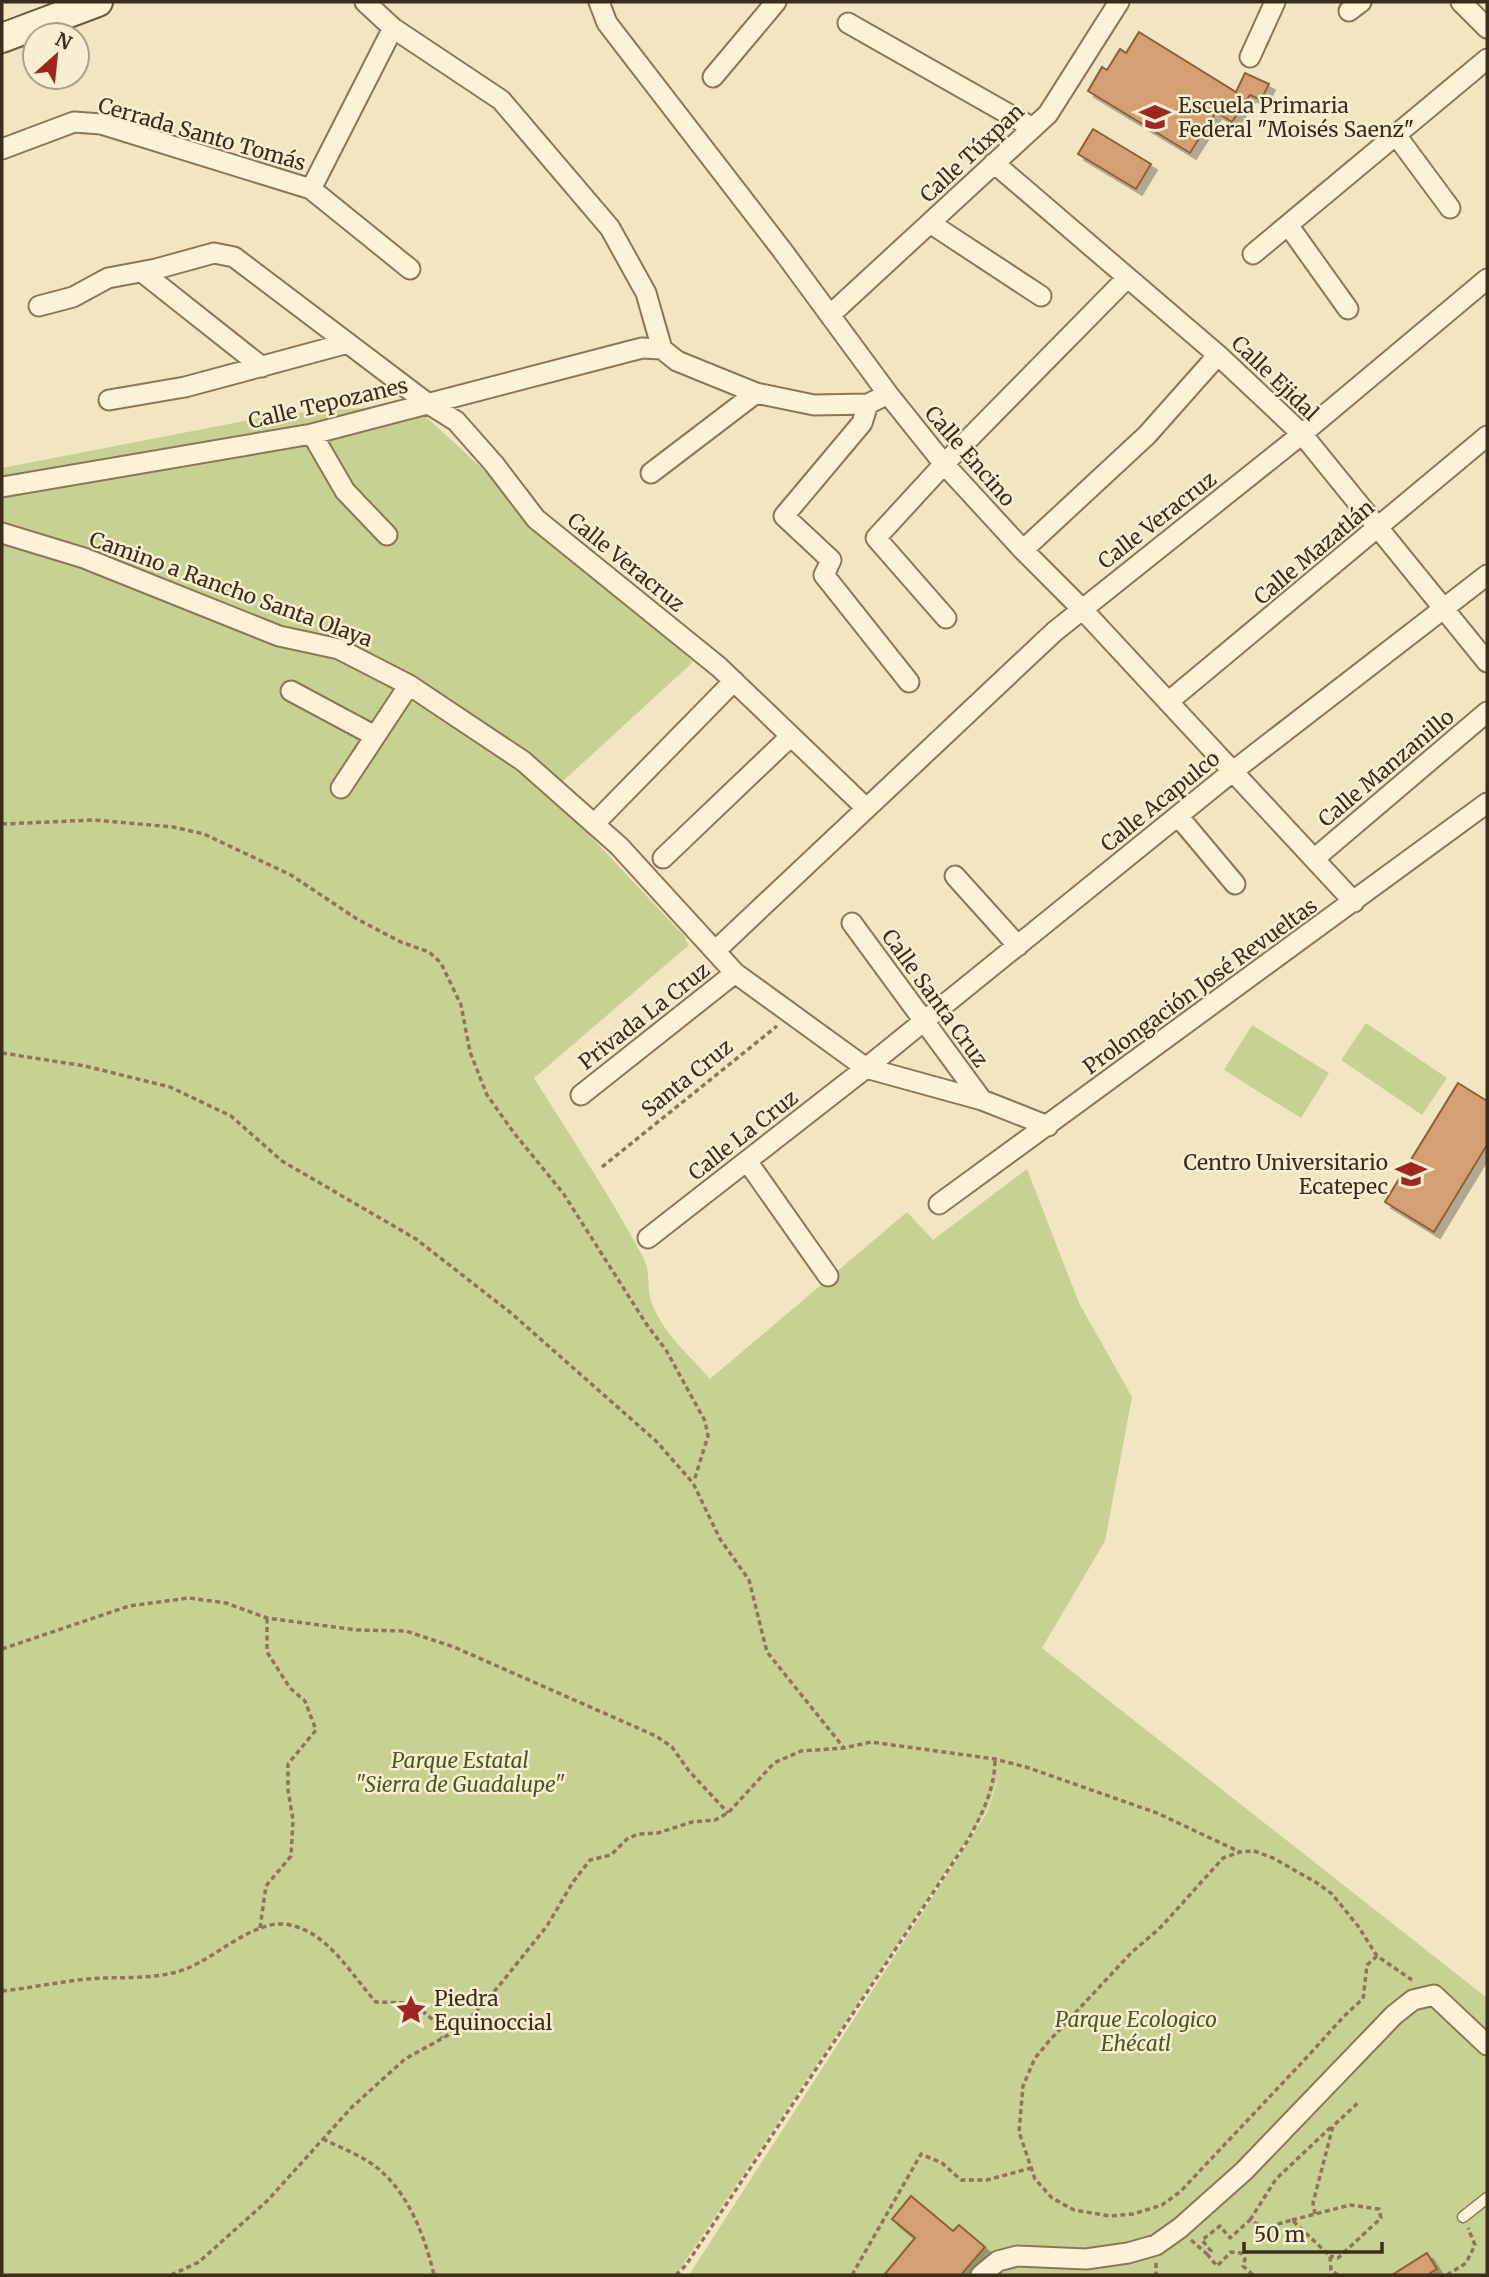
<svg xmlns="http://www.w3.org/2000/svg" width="1489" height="2277" viewBox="0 0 1489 2277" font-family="Merriweather,serif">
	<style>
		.green { fill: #c7d194 }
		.building { fill: #d39f73; stroke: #8e5f3a; stroke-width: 2; filter: url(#shadow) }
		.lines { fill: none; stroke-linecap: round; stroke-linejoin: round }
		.lane-casing { stroke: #8d7657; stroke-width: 13 }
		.street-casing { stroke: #8d7657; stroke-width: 23 }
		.secondary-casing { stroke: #6f573a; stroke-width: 32 }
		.path { stroke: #8d7657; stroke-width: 3.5; stroke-dasharray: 5 3.5; stroke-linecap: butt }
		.lane { stroke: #fcf2d5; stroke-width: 10 }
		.street { stroke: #fcf2d5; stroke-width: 19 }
		.secondary { stroke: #fcf2d5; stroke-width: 28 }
		.labels { text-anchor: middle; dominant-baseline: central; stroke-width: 5; stroke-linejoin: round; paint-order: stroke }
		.poi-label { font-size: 21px; fill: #3b2d1c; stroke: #f8efd1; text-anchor: start }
		.street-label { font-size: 21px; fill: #3b2d1c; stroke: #f8efd1 }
		.park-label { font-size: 21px; font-style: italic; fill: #495a21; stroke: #f8efd1 }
	</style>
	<defs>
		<filter id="shadow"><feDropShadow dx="6" dy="6" stdDeviation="0" flood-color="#0004"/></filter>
	</defs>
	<rect width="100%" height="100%" fill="#f2e5c1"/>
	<path class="green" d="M412,404L693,662L550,793L686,938L685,940L689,945L534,1078C571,1137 610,1196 643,1257C651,1270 646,1289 652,1304C665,1336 689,1354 710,1379L907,1212L933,1240L1027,1169L1079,1303L1132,1397L1105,1541L1042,1648L1487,1998V2275H689L988,1811L1003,1763L987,1810L676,2275H2V468L280,414Z
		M1366,1023L1447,1078L1422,1115L1341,1060Z
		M1252,1025L1329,1073L1301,1118L1224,1070Z"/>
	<path class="building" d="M1139,32L1236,92L1245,73L1269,84L1261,100L1250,95L1232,122L1216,112L1190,153L1088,91L1102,67L1107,70L1120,49L1126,53Z
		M1093,129L1151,164L1136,189L1078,154Z
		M1458,1083L1487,1101V1145L1434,1232L1385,1202Z
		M911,2196L953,2231L959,2225L985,2247L961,2275H884L915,2238L892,2219Z
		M1427,2253L1437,2269L1427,2275H1392Z"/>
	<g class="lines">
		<g class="lane-casing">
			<path id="lane" d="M1463,2217L1487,2198"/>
		</g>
		<g class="street-casing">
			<path id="street" d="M365,2L393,28L501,100L610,228L646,293L662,349L677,361L756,393L814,405L868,404L888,394
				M599,2L607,23L782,250L888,394L944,464L1023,550L1082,609L1354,902
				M1461,2L1487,28
				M1349,11L1361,2
				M848,23L1033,128
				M1250,57L1275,2
				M713,77L776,2
				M1396,135L1450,208
				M2,149L74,122L101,124L311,189L410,269
				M994,163L1218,355L1302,434L1487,662
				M311,189L393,28
				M930,223L1041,296
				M1288,225L1348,309
				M1253,254L1487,59
				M142,272L262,367
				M39,306L73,297L108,278L156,269L214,253L234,257L427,403L456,421L494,464L536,519L719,667L866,808
				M830,315L1048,114L1119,2
				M109,400L185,387L348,343
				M868,404L862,423L784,516L831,560L824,575L909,682
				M312,434L345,491L387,535
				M651,473L756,393
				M2,487L312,434L642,348L662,349
				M2,533L84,558L279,636L339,649L409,685L523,761L619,846L735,973L866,1068L982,1100L1048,1126
				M1023,550L1147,435L1218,355
				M946,618L876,538L944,464L1127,278
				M291,691L375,736
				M1168,702L1487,436
				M341,788L409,685
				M1178,816L1235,884
				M594,824L734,681
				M663,858L791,736
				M1314,859L1487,712
				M955,876L1018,946
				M852,923L982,1100
				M715,951L1054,632L1302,434L1487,279
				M581,1095L735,973
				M747,1161L828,1276
				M939,1204L1487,803
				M648,1238L866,1068L1232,772L1487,575
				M981,2275L998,2261L1017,2256L1086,2259L1128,2253L1156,2245L1180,2228L1244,2171L1394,2015L1413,2000L1434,1995L1487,2045"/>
		</g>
		<g class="secondary-casing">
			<path id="secondary" d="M2,38L98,2"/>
		</g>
		<path class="path" d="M2,824L94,820L173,827L204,834L291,875L357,919L401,942L429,952L441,963L461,1005L470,1052L487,1095L514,1133L563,1193L647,1325L666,1350L705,1421L708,1436L694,1481
			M2,1053L85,1066L170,1087L231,1116L282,1161L416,1239L511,1313L656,1441L693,1483L720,1539L749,1580L767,1652L844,1748
			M602,1167L777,1026
			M2,1649L129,1606L189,1598L226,1603L267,1618L357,1630L406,1631L454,1647L656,1736L672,1747L689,1771L728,1813
			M260,1928L266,1886L291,1856L293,1820L288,1790V1764L316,1730L305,1701L290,1688L267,1652V1618
			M1377,1956L1367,1965L1363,1999C1342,2016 1326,2037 1307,2057C1265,2102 1223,2146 1181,2191L1162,2205L1133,2214L1110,2216L1074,2210L1052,2198L1035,2179L1019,2132L1023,2086L1035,2058L1050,2040L1131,1953L1161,1927L1223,1858L1240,1852L1254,1851L1273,1858L1317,1883L1332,1894L1358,1926L1377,1956L1412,1980
			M2,1991C30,1988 58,1982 87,1979C120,1976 157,1981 188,1968C218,1956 257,1917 290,1925C329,1933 351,1975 376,2002L413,2003L439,2025L442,2038
			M323,2139C343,2149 369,2158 384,2174C411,2199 426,2241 434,2275
			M1315,2214L1313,2203L1333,2126L1360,2101
			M1250,2220L1276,2179L1331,2127
			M1292,2220L1350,2205L1379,2209L1381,2218L1338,2258L1330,2256
			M1191,2240L1207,2254L1211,2251L1202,2240L1220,2226L1230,2238L1250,2220L1264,2228L1292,2220L1330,2256L1331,2270L1338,2275
			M1207,2254L1217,2266L1231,2252L1241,2253L1245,2259L1243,2266L1253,2275
			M1156,2263V2275
			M171,2275L199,2262L267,2201L352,2107L405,2059L461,2028L498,1987L547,1926L573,1882L590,1860L611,1855L627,1839L638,1834L658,1833L692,1822L715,1820L728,1813L774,1763L801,1751L844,1748L871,1742L995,1759L1026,1767L1157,1813L1240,1852
			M676,2275L686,2265L968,1840C982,1814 995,1789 995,1759
			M852,2275L921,2154L942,2163L961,2180H987L1031,2168
			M1447,2275L1466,2263L1475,2245L1468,2228"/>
		<use href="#lane" class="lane"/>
		<use href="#street" class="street"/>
		<use href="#secondary" class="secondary"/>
	</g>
	<defs>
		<g id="school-bare" transform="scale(2.415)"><path d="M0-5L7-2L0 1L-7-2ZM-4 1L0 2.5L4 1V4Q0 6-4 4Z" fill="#a12621" stroke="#f8efd1" stroke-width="2.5" paint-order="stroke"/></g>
		<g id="university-bare" transform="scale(2.415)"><path d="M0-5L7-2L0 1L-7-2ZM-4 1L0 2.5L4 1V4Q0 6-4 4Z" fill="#a12621" stroke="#f8efd1" stroke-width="2.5" paint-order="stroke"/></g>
		<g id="sight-bare" transform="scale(2.415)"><path d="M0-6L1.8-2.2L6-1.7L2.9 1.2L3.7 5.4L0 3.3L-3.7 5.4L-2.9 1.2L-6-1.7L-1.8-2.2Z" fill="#a12621" stroke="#f8efd1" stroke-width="2.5" paint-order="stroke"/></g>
	</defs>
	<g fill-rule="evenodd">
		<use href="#school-bare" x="1155" y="117"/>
		<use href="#university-bare" x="1411" y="1174"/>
		<use href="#sight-bare" x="411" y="2010"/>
	</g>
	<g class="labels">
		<g class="poi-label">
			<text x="1178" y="105">Escuela Primaria<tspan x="1178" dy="24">Federal "Moisés Saenz"</tspan></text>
			<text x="1388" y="1162" text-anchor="end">Centro Universitario<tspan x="1388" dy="24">Ecatepec</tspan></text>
			<text x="434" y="1998">Piedra<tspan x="434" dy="24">Equinoccial</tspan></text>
		</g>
		<g class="street-label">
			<text transform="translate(202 134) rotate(16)">Cerrada Santo Tomás</text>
			<text transform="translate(972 153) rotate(-43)">Calle Túxpan</text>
			<text transform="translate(1275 378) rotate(44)">Calle Ejidal</text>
			<text transform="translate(328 403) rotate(-13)">Calle Tepozanes</text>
			<text transform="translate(970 456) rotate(49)">Calle Encino</text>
			<text transform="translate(1157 520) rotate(-38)">Calle Veracruz</text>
			<text transform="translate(1314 552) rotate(-40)">Calle Mazatlán</text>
			<text transform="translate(626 562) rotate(39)">Calle Veracruz</text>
			<text transform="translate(231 589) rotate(20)">Camino a Rancho Santa Olaya</text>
			<text transform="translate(1386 768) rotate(-40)">Calle Manzanillo</text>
			<text transform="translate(1160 801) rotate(-39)">Calle Acapulco</text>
			<text transform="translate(1200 986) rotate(-36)">Prolongación José Revueltas</text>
			<text transform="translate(935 998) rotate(54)">Calle Santa Cruz</text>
			<text transform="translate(644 1016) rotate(-38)">Privada La Cruz</text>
			<text transform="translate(687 1078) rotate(-39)">Santa Cruz</text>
			<text transform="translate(743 1135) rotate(-38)">Calle La Cruz</text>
		</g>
		<g class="park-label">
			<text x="460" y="1760">Parque Estatal<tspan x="460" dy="24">"Sierra de Guadalupe"</tspan></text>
			<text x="1136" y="2019">Parque Ecologico<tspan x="1136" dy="24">Ehécatl</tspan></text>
		</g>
	</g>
	<rect width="1489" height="2277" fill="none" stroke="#3b2d1c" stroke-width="7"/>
	<g transform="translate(56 56) rotate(27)"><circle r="33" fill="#f8efd1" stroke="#aca189" stroke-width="2"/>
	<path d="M0-5L12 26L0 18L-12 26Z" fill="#a12621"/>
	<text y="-10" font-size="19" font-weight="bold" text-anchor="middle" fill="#3b2d1c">N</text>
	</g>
	<path d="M1244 2242v10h138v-10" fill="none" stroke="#3b2d1c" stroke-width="3.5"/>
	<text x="1254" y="2242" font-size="21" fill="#3b2d1c" stroke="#f8efd1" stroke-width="5" paint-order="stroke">50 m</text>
</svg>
